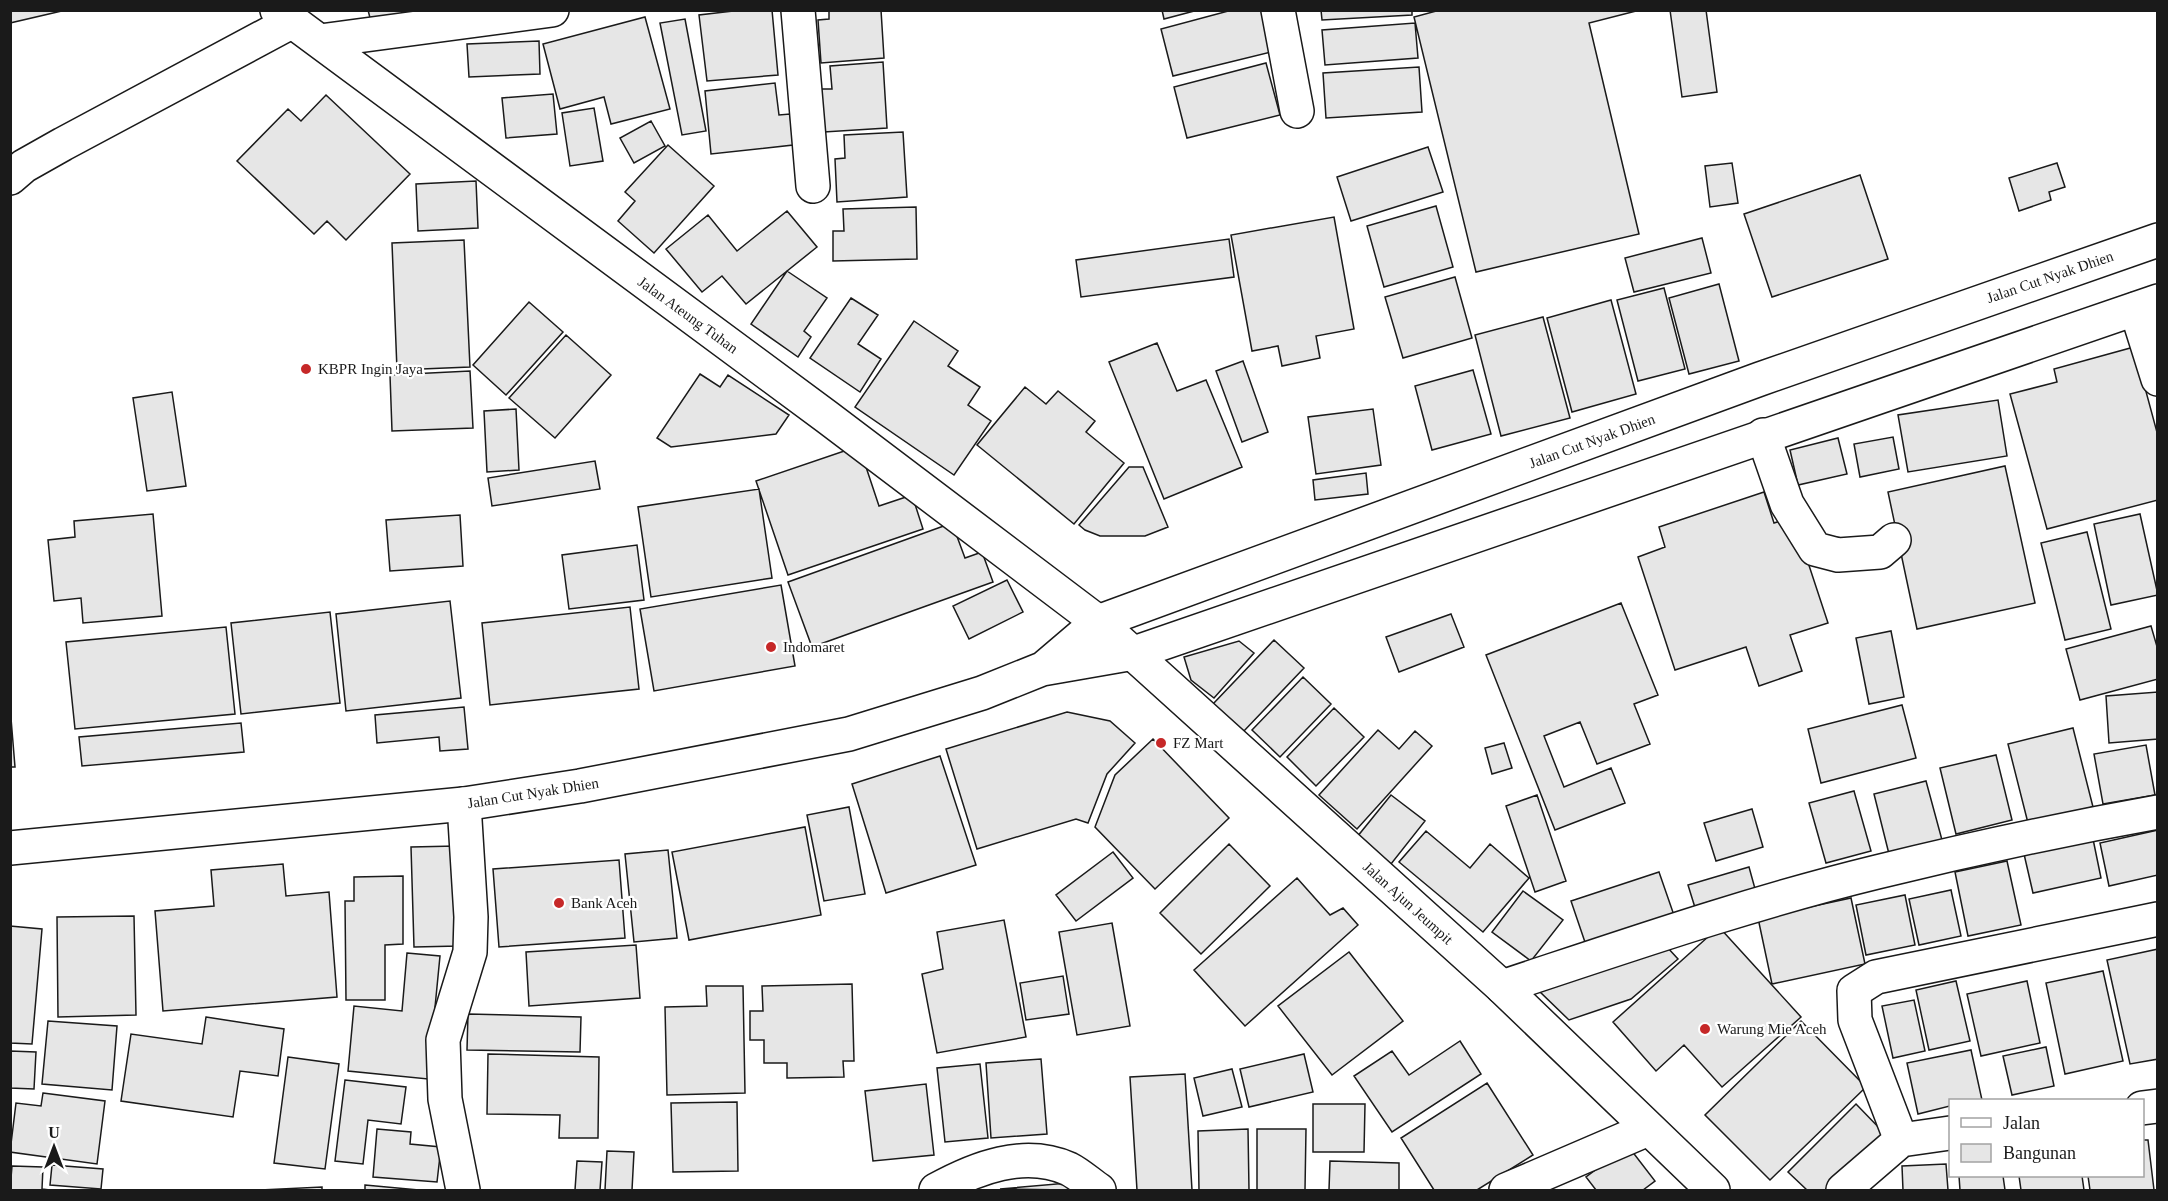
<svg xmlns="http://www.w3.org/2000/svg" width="2168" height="1201" viewBox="0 0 2168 1201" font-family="Georgia,serif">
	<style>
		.building { fill: #e6e6e6; stroke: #1a1a1a; stroke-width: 1.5 }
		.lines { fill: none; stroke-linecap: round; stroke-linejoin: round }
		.minor-casing { stroke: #1a1a1a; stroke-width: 36 }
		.tertiary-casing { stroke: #1a1a1a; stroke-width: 36 }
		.trunk-casing { stroke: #1a1a1a; stroke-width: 36 }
		.minor { stroke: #fff; stroke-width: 33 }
		.tertiary { stroke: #fff; stroke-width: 33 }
		.trunk { stroke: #fff; stroke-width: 33 }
		.poi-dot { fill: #c62828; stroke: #fff; stroke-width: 2 }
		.labels { text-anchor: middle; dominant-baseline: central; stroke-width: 4.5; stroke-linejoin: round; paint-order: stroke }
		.street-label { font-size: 15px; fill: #1a1a1a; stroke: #fff }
		.poi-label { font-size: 15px; fill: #1a1a1a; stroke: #fff; text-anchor: start }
	</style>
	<rect width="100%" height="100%" fill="#fff"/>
	<path class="building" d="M10,10H66L10,23Z
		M368,10H422L424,15L373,30Z
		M742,10H772L778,75L707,81L699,15Z
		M829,10H881L884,58L821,63L818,20L829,19Z
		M1162,10H1198L1164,19Z
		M1232,10H1265L1275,51L1173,76L1161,29Z
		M1321,10H1412V15L1322,20Z
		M1440,10H1640L1589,23L1639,234L1476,272L1414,17Z
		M1670,10H1706L1717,92L1682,97Z
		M645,17L670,109L611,124L604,97L560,109L543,44Z
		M685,19L706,131L682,135L660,23Z
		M1415,23L1418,58L1325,65L1322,30Z
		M539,41L540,74L469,77L467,44Z
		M883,62L887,128L824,132L821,89H832L830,66Z
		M1266,63L1280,115L1187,138L1174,87Z
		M1419,67L1422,112L1326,118L1323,73Z
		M775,83L779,115L790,114L793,145L711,154L705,91Z
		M553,94L557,134L506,138L502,98Z
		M326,95L410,174L346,240L327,221L314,234L237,161L288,109L301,121Z
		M594,108L603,161L570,166L562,113Z
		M651,121L665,146L634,163L620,138Z
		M903,132L907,197L837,202L835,159L845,158L844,135Z
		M668,145L714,186L654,253L618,221L635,201L625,192Z
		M1428,147L1443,192L1351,221L1337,177Z
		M1732,163L1738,203L1710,207L1705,166Z
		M2057,163L2065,187L2049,192L2051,200L2019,211L2009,178Z
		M1860,175L1888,259L1772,297L1744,214Z
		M476,181L478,228L418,231L416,184Z
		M1436,206L1453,267L1384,287L1367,226Z
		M916,207L917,259L833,261V231H844L843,209Z
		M787,211L817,247L746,304L722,276L702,292L666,249L708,215L737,251Z
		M1334,217L1354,329L1316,336L1320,358L1282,366L1278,346L1252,351L1231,235Z
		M1702,238L1711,273L1634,292L1625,258Z
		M1229,239L1234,277L1081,297L1076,260Z
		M464,240L470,367L397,370L392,243Z
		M787,271L827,298L804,331L811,337L798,357L751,324Z
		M1455,277L1472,338L1403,358L1385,297Z
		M1719,284L1739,361L1689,374L1669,298Z
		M1664,288L1685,369L1638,381L1617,300Z
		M851,298L878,315L858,344L881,359L860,392L810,358Z
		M1611,300L1636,394L1572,412L1547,318Z
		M529,302L563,332L506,395L473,365Z
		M1543,317L1570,418L1501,436L1475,335Z
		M914,321L958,351L948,366L980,387L968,405L991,421L954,475L855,407Z
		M566,335L611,375L555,438L509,398Z
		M1157,343L1177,391L1206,380L1242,467L1164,499L1109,362Z
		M2134,347L2158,436V500L2047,529L2010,394L2057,382L2054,369Z
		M1243,361L1268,432L1242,442L1216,371Z
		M1473,370L1491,434L1432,450L1415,386Z
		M470,371L473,428L392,431L390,375Z
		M700,374L720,387L728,375L789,415L776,434L671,447L657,438Z
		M1025,387L1046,404L1058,391L1095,421L1086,432L1124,463L1074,524L977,445Z
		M172,392L186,486L147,491L133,398Z
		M1998,400L2007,456L1908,472L1898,415Z
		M516,409L519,470L487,472L484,411Z
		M1373,409L1381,465L1316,474L1308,417Z
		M1893,437L1899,469L1860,477L1854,444Z
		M1838,438L1847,474L1798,485L1790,450Z
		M859,446L879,506L912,495L923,529L788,575L756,481Z
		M595,461L600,489L492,506L488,478Z
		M2005,466L2035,603L1917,629L1888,492Z
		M1129,467H1143L1168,527L1145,536H1100L1085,530L1079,525Z
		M1366,473L1368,494L1315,500L1313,480Z
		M759,489L772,578L651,597L638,507Z
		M1764,492L1774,523L1793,517L1828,623L1790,635L1802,671L1759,686L1746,647L1675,670L1638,557L1665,547L1659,527Z
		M153,514L162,616L83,623L81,598L54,601L48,540L75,537L74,521Z
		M2140,514L2158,595L2111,605L2094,524Z
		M460,515L463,566L390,571L386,520Z
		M952,523L965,558L982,552L993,582L812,647L788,582Z
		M2087,532L2111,629L2065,640L2041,543Z
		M637,545L644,600L569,609L562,555Z
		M1007,580L1023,612L969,639L953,606Z
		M781,585L795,666L654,691L640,609Z
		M450,601L461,698L346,711L336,614Z
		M1621,603L1658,695L1634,704L1650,744L1597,764L1580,722L1544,736L1564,787L1611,768L1625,803L1555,830L1486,655Z
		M630,607L639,689L490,705L482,623Z
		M330,612L340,703L241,714L231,623Z
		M1451,614L1464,647L1399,672L1386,637Z
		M2151,626L2158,650V679L2080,700L2066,649Z
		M226,627L235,714L75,729L66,642Z
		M1891,631L1904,697L1869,704L1856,638Z
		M1274,640L1304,668L1243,732L1213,704Z
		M1239,641L1254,653L1214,698L1191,680L1184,657Z
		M1303,677L1331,704L1280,757L1252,730Z
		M2158,692V739L2109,743L2106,696Z
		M1902,705L1916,758L1821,783L1808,729Z
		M10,706L15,767H10Z
		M464,707L468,749L440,751L439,737L377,743L375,715Z
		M1334,708L1364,737L1316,786L1287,757Z
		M1067,712L1110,721L1135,743L1107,774L1088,823L1076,819L977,849L946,749Z
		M241,723L244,752L82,766L79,737Z
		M2073,728L2093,807L2028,823L2008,744Z
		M1378,730L1399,749L1415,731L1432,746L1357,829L1319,795Z
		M1153,739L1229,818L1155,889L1095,827L1115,775Z
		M1504,743L1512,768L1492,774L1485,748Z
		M2146,745L2155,795L2103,804L2094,754Z
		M1996,755L2012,820L1956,834L1940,768Z
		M940,756L976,865L886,893L852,784Z
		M1926,781L1942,840L1889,854L1874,794Z
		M1854,791L1871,851L1826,863L1809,803Z
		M1391,795L1425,821L1391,864L1357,837Z
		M1537,795L1566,881L1535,892L1506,806Z
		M849,807L865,894L824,901L807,815Z
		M1752,809L1763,847L1716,861L1704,823Z
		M805,827L821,915L689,940L672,852Z
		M2158,830V875L2109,886L2100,843Z
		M1426,831L1470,868L1490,844L1529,878L1483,932L1399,862Z
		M2093,839L2101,878L2033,893L2024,854Z
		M1229,844L1270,886L1201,954L1160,913Z
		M456,846L459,946L414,947L411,847Z
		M668,850L677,938L634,942L625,854Z
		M1113,852L1133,878L1076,921L1056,895Z
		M619,860L625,938L499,947L493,869Z
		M2007,861L2021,925L1968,936L1955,872Z
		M283,864L286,896L329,892L337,997L163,1011L155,911L214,906L211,870Z
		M1749,867L1757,896L1697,914L1688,885Z
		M1659,872L1676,921L1588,951L1571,901Z
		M403,876V944L385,945V1000H346L345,901H354V877Z
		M1297,878L1330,915L1343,908L1358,925L1245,1026L1194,970Z
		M1951,890L1961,936L1919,945L1909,899Z
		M1523,891L1563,920L1531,961L1492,932Z
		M1905,895L1915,945L1866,955L1856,905Z
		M1851,898L1865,964L1772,984L1758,918Z
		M134,916L136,1015L58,1017L57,917Z
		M1004,920L1026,1037L937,1053L922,974L943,969L937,932Z
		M1112,923L1130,1026L1077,1035L1059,932Z
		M10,926L42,929L32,1044L10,1043Z
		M1719,927L1801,1017L1722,1087L1684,1045L1656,1071L1613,1022Z
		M636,945L640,998L529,1006L526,952Z
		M1667,947L1678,959L1631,999L1569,1020L1537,989Z
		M2158,949V1059L2130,1064L2107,960Z
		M1349,952L1403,1021L1332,1075L1278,1006Z
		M407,953L440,956L428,1079L348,1071L354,1006L402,1011Z
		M2103,971L2123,1061L2065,1074L2046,983Z
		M1063,976L1069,1014L1026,1020L1020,983Z
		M1956,981L1970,1041L1929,1050L1916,990Z
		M2027,981L2040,1043L1981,1056L1967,994Z
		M852,984L854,1061H843L844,1077L787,1078V1063H764V1040H750V1011H763L762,986Z
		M706,986H743L745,1093L667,1095L665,1007L707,1006Z
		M1914,1000L1925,1051L1893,1058L1882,1006Z
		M468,1014L581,1017L580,1052L467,1050Z
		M206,1017L284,1029L278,1076L240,1071L233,1117L121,1101L131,1034L202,1044Z
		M48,1021L117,1026L112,1090L42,1084Z
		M1801,1021L1866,1087L1770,1180L1705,1115Z
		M1460,1041L1481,1074L1392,1132L1354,1076L1392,1051L1409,1075Z
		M2046,1047L2054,1086L2012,1095L2003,1056Z
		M1971,1050L1982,1100H1950V1106L1918,1114L1907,1063Z
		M10,1051L36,1052L34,1089L10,1088Z
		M488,1054L599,1057L598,1138H559L560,1115L487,1114Z
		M1304,1054L1313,1092L1249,1107L1240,1069Z
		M288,1057L339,1064L325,1169L274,1163Z
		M1041,1059L1047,1134L991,1138L986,1063Z
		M980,1064L988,1138L945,1142L937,1068Z
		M1232,1069L1242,1107L1203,1116L1194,1078Z
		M1185,1074L1192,1190H1137L1130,1077Z
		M345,1080L406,1087L401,1124L368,1120L363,1164L335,1161Z
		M1487,1083L1533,1155L1477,1190H1434L1401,1138Z
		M926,1084L934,1155L873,1161L865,1091Z
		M43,1093L105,1101L97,1164L10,1152L16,1103L41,1106Z
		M737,1102L738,1171L673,1172L671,1103Z
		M1313,1104H1365L1364,1152H1313Z
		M1856,1104L1886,1135L1830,1190H1807L1788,1172Z
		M377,1129L411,1132L410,1144L441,1147L437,1182L373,1177Z
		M1248,1129L1249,1190H1199L1198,1131Z
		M1257,1129H1306L1305,1190H1257Z
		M2142,1140H2148L2154,1190H2090L2088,1176H2142Z
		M1628,1146L1655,1181L1643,1190H1596L1586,1177Z
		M607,1151L634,1152L632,1190H605Z
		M577,1161L602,1162L600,1190H575Z
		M1330,1161L1399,1163V1190H1329Z
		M1946,1164L1948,1190H1903L1902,1166Z
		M52,1165L103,1169L101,1189L50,1185Z
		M12,1166L43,1167L42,1189L50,1190H10Z
		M1959,1176H2003L2005,1190H1960Z
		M2019,1176H2082L2084,1190H2021Z
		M1068,1183L1069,1190L1000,1189Z
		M365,1185L419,1190H365Z
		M322,1187V1190H260Z"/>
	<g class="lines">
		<g class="minor-casing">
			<path id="minor" d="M798,10L813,186
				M1278,10L1297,111
				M320,41L552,10
				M10,178L24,166L63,144L293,21
				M2136,309L2158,379
				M1763,435L1787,504L1815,549L1838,555L1880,552L1894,540
				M1502,987C1626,946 1750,903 1877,872C1970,849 2063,829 2158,812
				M2142,1108L2158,1106
				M1901,1140L1855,1020L1854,991L1876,977L2158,919
				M463,1190L445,1099L443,1040L470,952L471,917L464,804
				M936,1190C976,1168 1024,1149 1069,1169C1079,1174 1090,1184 1099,1190
				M1506,1190L1648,1129
				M1843,1190L1901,1140L1950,1133"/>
		</g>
		<g class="tertiary-casing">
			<path id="tertiary" d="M277,10L827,417L1098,622L1502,987L1713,1190"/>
		</g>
		<g class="trunk-casing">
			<path id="trunk" d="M1044,668L1098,622L1760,379L2158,240
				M10,848L464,804L580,786L849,734L982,693L1042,669L1134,653L2158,301"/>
		</g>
		<use href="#minor" class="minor"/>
		<use href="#tertiary" class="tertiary"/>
		<use href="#trunk" class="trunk"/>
	</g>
	<g class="poi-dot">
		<circle cx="306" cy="369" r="6"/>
		<circle cx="771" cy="647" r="6"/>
		<circle cx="1161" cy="743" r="6"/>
		<circle cx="559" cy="903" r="6"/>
		<circle cx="1705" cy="1029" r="6"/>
	</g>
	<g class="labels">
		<g class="street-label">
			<text transform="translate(2050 277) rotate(-19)">Jalan Cut Nyak Dhien</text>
			<text transform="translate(688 315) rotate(36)">Jalan Ateung Tuhan</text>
			<text transform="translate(1592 441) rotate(-20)">Jalan Cut Nyak Dhien</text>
			<text transform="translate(533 793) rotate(-9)">Jalan Cut Nyak Dhien</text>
			<text transform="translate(1408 903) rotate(42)">Jalan Ajun Jeumpit</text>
		</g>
		<g class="poi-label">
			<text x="318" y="369">KBPR Ingin Jaya</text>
			<text x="783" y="647">Indomaret</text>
			<text x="1173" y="743">FZ Mart</text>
			<text x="571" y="903">Bank Aceh</text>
			<text x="1717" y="1029">Warung Mie Aceh</text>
		</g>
	</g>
	<rect width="2168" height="1201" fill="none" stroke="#1a1a1a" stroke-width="24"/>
	<rect x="1949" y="1099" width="195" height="78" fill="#ffffff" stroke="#a3a3a3" stroke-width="1.5"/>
	<rect x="1961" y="1118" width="30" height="9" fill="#ffffff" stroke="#a3a3a3" stroke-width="1.5"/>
	<text x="2003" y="1129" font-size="18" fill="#1a1a1a">Jalan</text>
	<rect x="1961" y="1144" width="30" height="18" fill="#e6e6e6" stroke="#a3a3a3" stroke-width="1.5"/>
	<text x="2003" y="1159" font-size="18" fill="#1a1a1a">Bangunan</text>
	<g transform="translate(54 1147)" stroke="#ffffff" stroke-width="4.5" paint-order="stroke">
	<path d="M0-4.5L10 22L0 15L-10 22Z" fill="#1a1a1a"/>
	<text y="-9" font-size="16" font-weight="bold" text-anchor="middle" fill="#1a1a1a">U</text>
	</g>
</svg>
